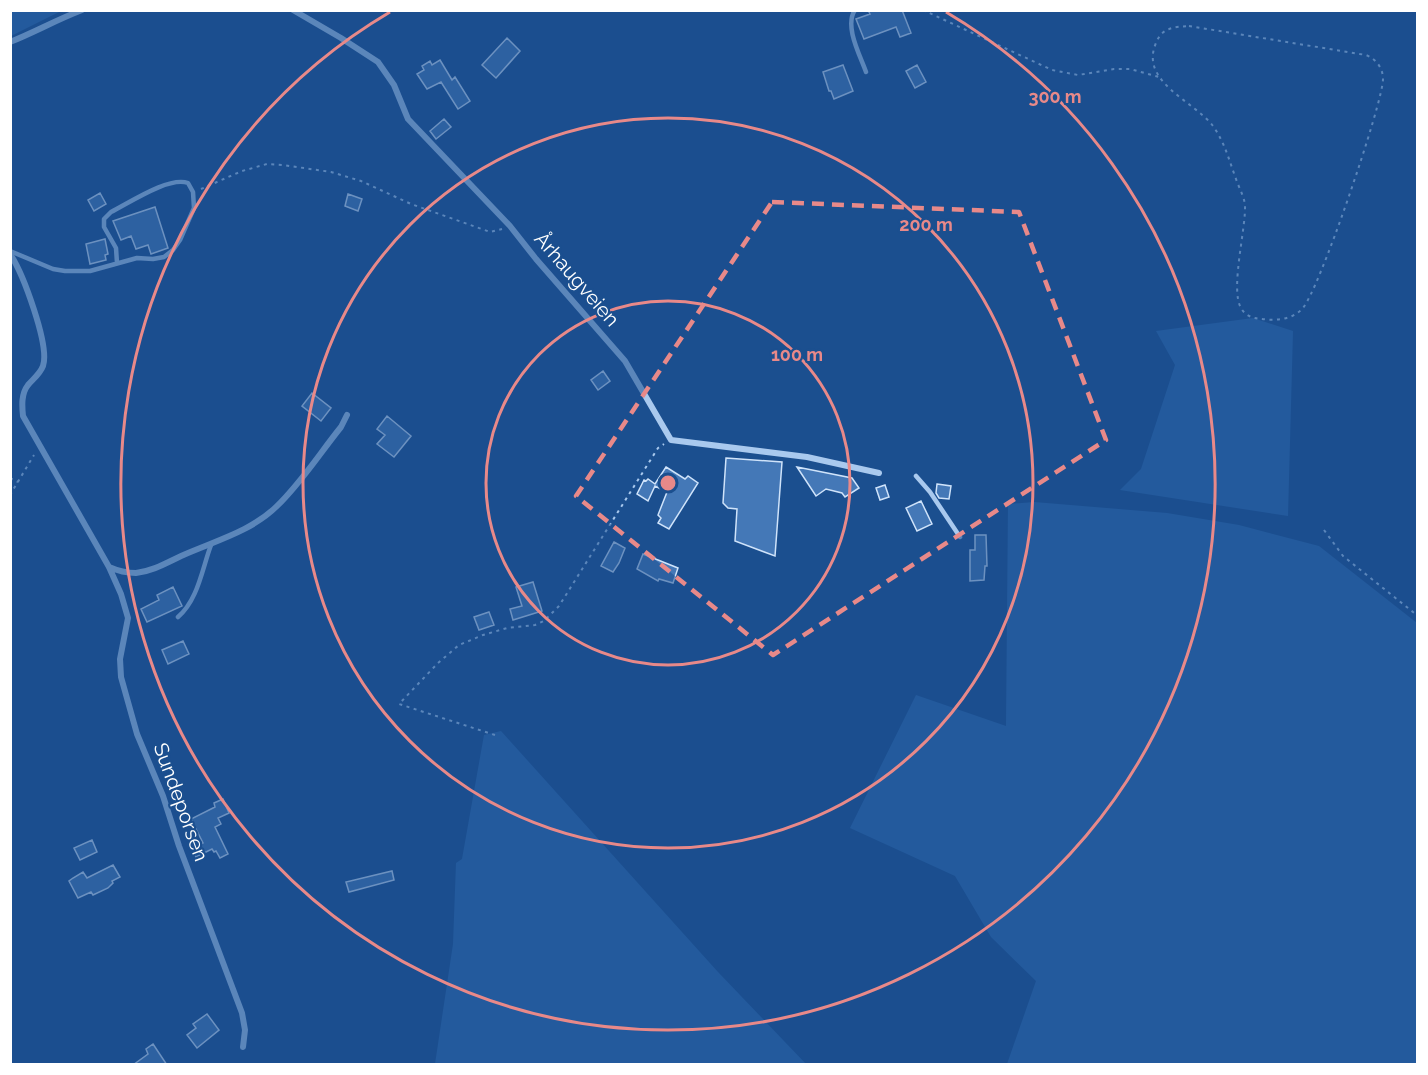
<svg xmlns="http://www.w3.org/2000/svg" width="1428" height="1075" viewBox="0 0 1428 1075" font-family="Raleway,sans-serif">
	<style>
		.green { fill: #2e69ad }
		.building { fill: #4478b7; stroke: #cfe3fa; stroke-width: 1.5 }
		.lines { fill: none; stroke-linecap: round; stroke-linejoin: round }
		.path { stroke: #a9c9ee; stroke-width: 2; stroke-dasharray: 3 4.5; stroke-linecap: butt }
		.service { stroke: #a9c9ee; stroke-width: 4.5 }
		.minor { stroke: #a9c9ee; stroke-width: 6 }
		.marked { fill: none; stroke: #e88989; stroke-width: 4.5; stroke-dasharray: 12 8; stroke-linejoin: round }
		.ring { fill: none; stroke: #e88989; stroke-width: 3 }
		.labels { text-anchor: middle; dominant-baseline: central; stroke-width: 4.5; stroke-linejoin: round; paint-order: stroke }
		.street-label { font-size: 20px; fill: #fff; stroke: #1b4f8f }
		.centre { fill: #e88989; stroke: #1b4f8f; stroke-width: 3 }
		.ring-label { font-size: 18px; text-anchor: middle; font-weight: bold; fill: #e88989; stroke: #1b4f8f; stroke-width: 4.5; stroke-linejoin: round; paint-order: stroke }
	</style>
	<rect width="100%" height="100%" fill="#1b4f8f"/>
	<path class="green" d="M11,10H61V11L11,36Z
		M1253,318L1293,331L1288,516L1120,490L1141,469L1175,365L1156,331Z
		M1034,502L1167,513L1239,525L1319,546L1417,623V1064H1007L1036,981L991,937L955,876L850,828L916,695L1006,726L1008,504Z
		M501,731L718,972L806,1064H435L453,944L456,863L462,859L484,735Z"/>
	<path class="building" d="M868,10H902L911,33L900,37L896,27L864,39L856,19L870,14Z
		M507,38L520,51L496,78L482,65Z
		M440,60L452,80L455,77L470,101L458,109L441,82L427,89L417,74L424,70L422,66L430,61L432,65Z
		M843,65L853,91L834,99L831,91H829L823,72Z
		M917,65L926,82L915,88L906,71Z
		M444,119L451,127L436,139L430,131Z
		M100,193L106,204L94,211L88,200Z
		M348,194L362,199L358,211L345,206Z
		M155,207L168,248L151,254L148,245L136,249L131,236L121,240L113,221Z
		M105,239L108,254L105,255L106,260L90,264L86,244Z
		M603,371L610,381L598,390L591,380Z
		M312,393L331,408L321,421L302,406Z
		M387,416L411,436L394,457L377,444L385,435L377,429Z
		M726,458L782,462L775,556L735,541L737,509L728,508L723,503Z
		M666,467L685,479L688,476L698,483L669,529L658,523L661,518L658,515L667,492L655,486L648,501L637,494L644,480L646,481L648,479L655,484Z
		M797,467L852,478L859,488L845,497L842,493L826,489L816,496Z
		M937,484L951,486L949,499L939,498L936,493Z
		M885,485L889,497L880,500L876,488Z
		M921,501L932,524L917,531L906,508Z
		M975,535H986L987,566H985L984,580L970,581V550H975Z
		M614,542L625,548L619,563L613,572L601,566Z
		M643,554L678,568L673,583L659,579L658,581L637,569Z
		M533,582L542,611L513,620L510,609L522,606L516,587Z
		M173,587L182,606L147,622L141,609L159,600L157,595Z
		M489,612L494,625L479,630L474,617Z
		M183,641L189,654L168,664L162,650Z
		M223,799L229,813L218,818L221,824L215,827L228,854L220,858L216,851L214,852L212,849L196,857L192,849L203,843L191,819L215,807L214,803Z
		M92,840L97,852L80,860L74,848Z
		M113,865L120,877L112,881L113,883L108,888L93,895L91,892L78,898L69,881L73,878L83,872L87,878Z
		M392,871L394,880L349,892L346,882Z
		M207,1014L219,1030L197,1048L187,1035L196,1028L193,1024Z
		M153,1044L167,1065H133L148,1054L146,1049Z"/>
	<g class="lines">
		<path class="path" d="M923,10L1052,70L1078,75L1114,69H1130L1159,77
			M1189,26L1366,55C1376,59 1383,68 1383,79C1383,103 1318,294 1302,309C1291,321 1271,321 1255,318C1250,317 1244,314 1241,308C1230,289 1246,229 1245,205C1244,196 1239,188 1236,179C1229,160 1225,143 1213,126C1194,101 1139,82 1156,43C1162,27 1175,27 1189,26Z
			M201,189L242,171L267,164L283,165L331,172L361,181L411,204L490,232L502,229
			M10,478L18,482
			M10,495L34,455
			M1324,530L1343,556L1418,616
			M495,735L399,704L438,663L459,645L483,635L507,628L535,625L544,621L559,606L658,448L664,444"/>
		<path class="service" d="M855,10C844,26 860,55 866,72
			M10,251L53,269L65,271H90L137,258L153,259L164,257L173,250L180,240L194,208L193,192L188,183C169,176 129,203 111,212L104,219V227L116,248L117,263
			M916,476L930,492L960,537
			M178,617C198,600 202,569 211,545"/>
		<path class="minor" d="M293,10L341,38L378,62L394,85L408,119L510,226L536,259L625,361L671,440L807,457L879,473
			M10,42C35,32 56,20 82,10
			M10,254C23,273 50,346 43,366C40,374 33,379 28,385C21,394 22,406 23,416L109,567L121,594L128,618L120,659L121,677L137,734L163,796L179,846L242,1013L245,1030L243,1047
			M109,567C118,571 126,573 136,573C155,571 171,560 188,553C218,540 253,530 277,506C301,483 320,453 341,427L347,415"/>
	</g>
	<path d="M0 0H1428V1075H0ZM772,202L1019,212L1106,440L773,655L576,496Z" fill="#1b4f8f" fill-opacity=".55" fill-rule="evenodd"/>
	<path class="marked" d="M772,202L1019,212L1106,440L773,655L576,496Z"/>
	<g class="ring">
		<circle cx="668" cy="483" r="182"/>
		<circle cx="668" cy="483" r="365"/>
		<path d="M946 12A547 547 0 1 1 390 12"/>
	</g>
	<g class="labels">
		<g class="street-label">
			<text transform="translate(577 279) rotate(49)">Århaugveien</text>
			<text transform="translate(181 802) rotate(70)">Sundeporsen</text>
		</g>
	</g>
	<circle cx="668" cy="483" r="9" class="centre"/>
	<g class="ring-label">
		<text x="1055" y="103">300 m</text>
		<text x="926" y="231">200 m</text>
		<text x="797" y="361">100 m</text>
	</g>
	<rect width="1428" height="1075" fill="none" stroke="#ffffff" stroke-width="24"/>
</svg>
